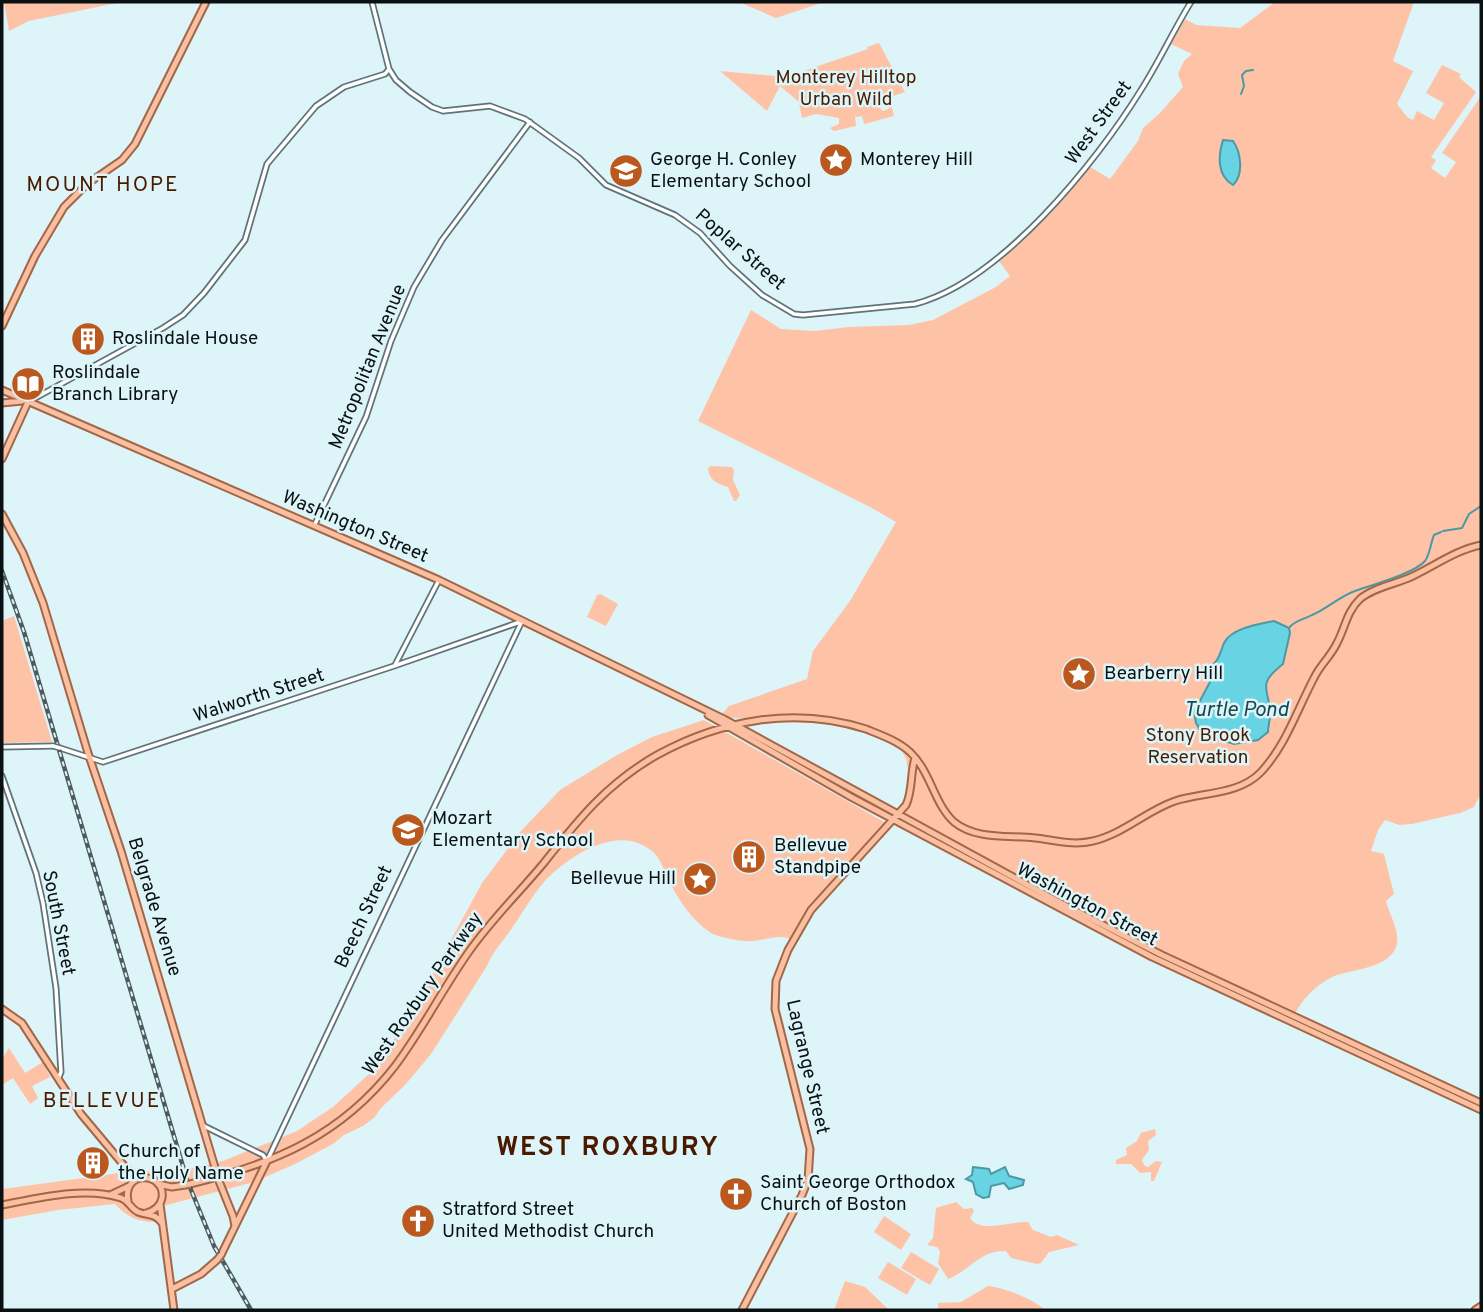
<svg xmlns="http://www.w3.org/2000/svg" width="1483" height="1312" viewBox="0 0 1483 1312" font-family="Overpass,sans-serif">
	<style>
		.green { fill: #fec3a7 }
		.water { fill: #68d3e3; stroke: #4c99a4; stroke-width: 2 }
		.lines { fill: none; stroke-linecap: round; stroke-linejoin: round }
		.stream { stroke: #4c99a4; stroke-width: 2 }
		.minor-casing { stroke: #607477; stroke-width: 7 }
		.major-casing { stroke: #a36646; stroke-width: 9 }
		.minor { stroke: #fff; stroke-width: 3.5 }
		.major { stroke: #fabfa1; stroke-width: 5 }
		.rail-casing { stroke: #4e5a5c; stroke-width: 4.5 }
		.rail { stroke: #ddf4f8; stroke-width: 2; stroke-dasharray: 5; stroke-linecap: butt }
		.minor-bridge-casing { stroke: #607477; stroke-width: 7; stroke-linecap: butt }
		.major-bridge-casing { stroke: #a36646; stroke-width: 9; stroke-linecap: butt }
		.minor-bridge { stroke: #fff; stroke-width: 3.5 }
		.major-bridge { stroke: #fabfa1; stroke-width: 5 }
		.labels { text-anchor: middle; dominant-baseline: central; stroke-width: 5; stroke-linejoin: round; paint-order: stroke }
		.park-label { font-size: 19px; fill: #4a1c02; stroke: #ddf4f8 }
		.street-label { font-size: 19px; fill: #091112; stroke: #ddf4f8 }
		.poi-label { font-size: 19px; fill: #091112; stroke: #ddf4f8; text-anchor: start }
		.neighbourhood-label { font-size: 21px; letter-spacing: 2px; fill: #491a00; stroke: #ddf4f8 }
		.water-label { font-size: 21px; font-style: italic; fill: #194950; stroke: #ddf4f8 }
		.district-label { font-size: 26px; font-weight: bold; letter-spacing: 2px; fill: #491a00; stroke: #ddf4f8 }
	</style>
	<rect width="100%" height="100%" fill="#ddf4f8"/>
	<path class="green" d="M4,2H117V3L29,21L9,31Z
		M739,2H824L776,18Z
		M1275,2H1414L1393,61L1413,71L1397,104L1407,117L1413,120L1417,111L1434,120L1444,103L1426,93L1442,65L1461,74L1459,77L1476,92L1431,157L1436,160L1431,168L1445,178L1456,162L1442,153L1481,96V793L1474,807L1460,813L1412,824L1399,825L1385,820L1378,830L1371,851L1384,854L1394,894L1386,901C1389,914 1399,929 1397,943C1393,969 1350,969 1332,977C1315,986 1302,999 1294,1016L1064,901L897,811L902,807L907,797L909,775L906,759L899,745L855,726L790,718C767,709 744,726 722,714L729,706L807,679L813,651L850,601L896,522L870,507L698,421L751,310L781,329L815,331L849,327L909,325L933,320L996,287L1010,276L999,261L1050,214L1090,167L1110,179L1138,141L1143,128L1160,113L1183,87L1178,74L1184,61L1192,54L1171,44L1185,19L1196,25L1240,28Z
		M879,43L905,92L879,101L878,106L883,111L888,109L891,103L894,116L864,124L862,116L855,117L856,126L834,131L830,128L839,124V118L816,114L802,118L799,102L780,86L767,111L720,71L786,77L868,49L867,47Z
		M711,466L732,467L734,471L733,480L740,495L736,501H734L728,487C717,484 709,480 708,468Z
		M600,594L618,604L606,626L587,617L597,595Z
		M14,616L52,742L2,743V621Z
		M704,720L886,823L822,893L790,939C778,934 766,940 753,941C742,942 722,938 711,933C692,921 678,899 668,879C664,871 662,862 656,855C623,820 569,855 544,882C530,898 520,918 507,935C499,946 492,953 487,966L431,1054L405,1085L380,1109L375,1117L363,1126L344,1135L333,1144L295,1164L254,1182L163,1206L164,1220C146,1225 128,1219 115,1204L58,1210L2,1220V1189L106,1175L117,1173L127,1164L135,1172L148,1171L157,1176L223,1161L297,1131L333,1107L369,1074L408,1019L482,883L521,831L560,790L617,755L652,737Z
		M9,1048L25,1073L43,1062L50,1077L32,1086L38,1098L30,1104L13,1078L2,1085V1059Z
		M1155,1129L1156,1135L1148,1141L1149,1150L1142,1160L1144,1165L1148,1167L1156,1161L1162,1162L1154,1181H1151V1172L1140,1173L1131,1164H1116V1160L1127,1155L1126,1148L1137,1141L1141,1133Z
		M956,1202L964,1209L972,1208L974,1211L970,1218C979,1234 1012,1221 1028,1222L1033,1230L1051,1237L1057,1235L1079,1245L1049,1252L1041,1263L1037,1264L1011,1258L1006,1251C981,1249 968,1272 948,1279L938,1263L940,1251L937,1247L927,1245L933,1238L936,1208Z
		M884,1216L911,1234L901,1250L874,1232Z
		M911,1252L939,1269L930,1285L901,1268Z
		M888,1262L916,1279L907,1295L878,1278Z
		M845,1281L865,1287L889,1310H834Z
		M988,1286C1002,1287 1036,1300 1045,1310H938V1303L961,1302Z"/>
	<path class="water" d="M1223,140L1233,141C1241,152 1244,175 1233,185C1217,176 1218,156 1223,140Z
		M1274,621L1289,628L1290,633L1283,664C1255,686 1270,688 1270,715C1270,721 1268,726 1268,732L1258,740L1234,744L1208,736L1200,730L1196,723L1194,712L1210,682L1211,667C1219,660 1220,653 1224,643C1231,628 1260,624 1274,621Z
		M973,1167L989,1169L991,1174L1005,1167L1009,1176L1024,1180L1023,1185L1009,1189L1004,1183L991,1186L989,1197L983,1198L976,1194L973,1182L966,1179L972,1175Z"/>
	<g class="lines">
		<path class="stream" d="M1241,94L1244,86L1242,75L1246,71L1253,70
			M1443,531L1462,528L1469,514L1481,506
			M1289,628C1295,620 1303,620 1312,615C1327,609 1340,596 1355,591C1372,585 1415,573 1425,561C1430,554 1431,542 1434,535L1441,532"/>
		<g class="minor-casing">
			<path id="minor" d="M372,2L389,69L396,80L410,92L432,107L443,111L490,106L525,119L579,158L606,185L675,215L700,233L730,266L762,295L794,314L803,315L915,304C1000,282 1096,163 1141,90C1159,62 1173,31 1191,2
				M28,402L163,328L183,315L204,293L245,240L267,164L316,106L344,87L385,74L389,69
				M314,526L366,417L391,341L414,287L442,240L530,122
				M395,665L439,580
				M2,747L53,746
				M60,748L103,762L394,666L520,622
				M2,776L36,873L43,903L56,988L61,1072L58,1079
				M204,1126L263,1155L267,1161L522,621"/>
		</g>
		<g class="major-casing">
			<path id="major" d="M2,326L35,256L64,207L87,184L122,160L135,144L206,2
				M2,390L439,580L724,719L1068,907L1162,955L1481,1103
				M2,403L22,401
				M2,459L28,402
				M2,514L23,553L43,603L88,753L121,851L219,1181L233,1216L235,1226
				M708,715L851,797L1152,957L1481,1110
				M2,1009L22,1023L81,1114L127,1169L141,1178
				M158,1184L172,1187L185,1185
				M190,1184C274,1164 341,1136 395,1066C422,1030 442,990 468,953C490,921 518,894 543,864C578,820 606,784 657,755C721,720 795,706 866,729C881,735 898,741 910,752C931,772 934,804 954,822C976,840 1009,835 1035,838C1055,840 1072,846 1093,841C1123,834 1146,811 1175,801C1203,792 1239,795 1261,772C1286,745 1297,710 1314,678C1320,665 1331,656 1337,643C1345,628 1347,611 1360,599C1374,587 1397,584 1413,576C1436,565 1456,550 1481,545
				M110,1195L129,1186
				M128,1201C122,1169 166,1172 162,1198C160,1207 154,1211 146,1213
				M160,1204L174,1310
				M2,1205C38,1198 85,1186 121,1198C129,1201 131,1209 138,1212C148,1216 155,1213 162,1223
				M221,1255L267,1161
				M172,1289L201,1274L217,1260
				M742,1310L802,1195L808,1180L810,1149L775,1009L776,981L788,950L811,910L906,805C913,790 910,774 915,758
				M1475,1310L1481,1306"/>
		</g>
		<use href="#minor" class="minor"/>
		<use href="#major" class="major"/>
		<g class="rail-casing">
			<path id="rail" d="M2,571L24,632L187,1180L214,1246L251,1310"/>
		</g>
		<use href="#rail" class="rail"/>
		<g class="minor-bridge-casing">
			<path id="minor-bridge" d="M53,746L60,748"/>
		</g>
		<g class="major-bridge-casing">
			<path id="major-bridge" d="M185,1185L190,1184
				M217,1260L221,1255"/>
		</g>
		<use href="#minor-bridge" class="minor-bridge"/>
		<use href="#major-bridge" class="major-bridge"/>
	</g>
	<defs>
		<g id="sight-disc" transform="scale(1.75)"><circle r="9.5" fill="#bb581e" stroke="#ddf4f8"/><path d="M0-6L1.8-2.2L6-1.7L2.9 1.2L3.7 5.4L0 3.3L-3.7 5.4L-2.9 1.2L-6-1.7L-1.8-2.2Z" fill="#fff"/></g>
		<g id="school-disc" transform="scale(1.75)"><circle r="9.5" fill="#bb581e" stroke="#ddf4f8"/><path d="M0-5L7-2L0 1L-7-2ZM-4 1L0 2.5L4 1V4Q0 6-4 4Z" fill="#fff"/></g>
		<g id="building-disc" transform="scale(1.75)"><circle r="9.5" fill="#bb581e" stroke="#ddf4f8"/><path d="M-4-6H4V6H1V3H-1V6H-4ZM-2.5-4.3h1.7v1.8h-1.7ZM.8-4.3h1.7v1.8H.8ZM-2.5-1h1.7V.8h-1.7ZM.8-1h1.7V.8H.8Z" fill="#fff"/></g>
		<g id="library-disc" transform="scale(1.75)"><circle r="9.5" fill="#bb581e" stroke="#ddf4f8"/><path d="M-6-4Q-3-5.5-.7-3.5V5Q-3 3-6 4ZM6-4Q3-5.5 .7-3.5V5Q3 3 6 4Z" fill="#fff"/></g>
		<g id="church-disc" transform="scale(1.75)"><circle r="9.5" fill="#bb581e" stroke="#ddf4f8"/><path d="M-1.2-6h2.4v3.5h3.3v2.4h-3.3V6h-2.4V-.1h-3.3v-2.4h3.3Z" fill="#fff"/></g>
	</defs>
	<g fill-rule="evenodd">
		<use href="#sight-disc" x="836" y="160"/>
		<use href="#school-disc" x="626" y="171"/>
		<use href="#building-disc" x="88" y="339"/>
		<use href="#library-disc" x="28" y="384"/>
		<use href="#sight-disc" x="1079" y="674"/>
		<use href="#school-disc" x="408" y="830"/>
		<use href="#building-disc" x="749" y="857"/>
		<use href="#sight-disc" x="700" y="879"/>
		<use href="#building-disc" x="93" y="1163"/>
		<use href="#church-disc" x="736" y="1194"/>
		<use href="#church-disc" x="418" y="1221"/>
	</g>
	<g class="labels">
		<g class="park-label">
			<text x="846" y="78">Monterey Hilltop<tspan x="846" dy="22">Urban Wild</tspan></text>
			<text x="1198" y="736">Stony Brook<tspan x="1198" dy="22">Reservation</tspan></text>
		</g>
		<g class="street-label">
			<text transform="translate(1099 123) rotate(-54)">West Street</text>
			<text transform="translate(740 250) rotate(41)">Poplar Street</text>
			<text transform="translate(368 367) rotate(-68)">Metropolitan Avenue</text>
			<text transform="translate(355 527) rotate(23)">Washington Street</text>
			<text transform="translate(259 696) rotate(-18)">Walworth Street</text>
			<text transform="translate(1087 905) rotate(28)">Washington Street</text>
			<text transform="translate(154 907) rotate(73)">Belgrade Avenue</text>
			<text transform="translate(364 917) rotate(-65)">Beech Street</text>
			<text transform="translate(58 923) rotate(79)">South Street</text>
			<text transform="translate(423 994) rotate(-55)">West Roxbury Parkway</text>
			<text transform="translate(807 1067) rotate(77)">Lagrange Street</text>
		</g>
		<g class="poi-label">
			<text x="650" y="160">George H. Conley<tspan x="650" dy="22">Elementary School</tspan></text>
			<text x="860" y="160">Monterey Hill</text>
			<text x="112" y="339">Roslindale House</text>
			<text x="52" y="373">Roslindale<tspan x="52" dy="22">Branch Library</tspan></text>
			<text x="1104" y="674">Bearberry Hill</text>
			<text x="432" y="819">Mozart<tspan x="432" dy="22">Elementary School</tspan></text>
			<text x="774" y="846">Bellevue<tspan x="774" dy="22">Standpipe</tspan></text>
			<text x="676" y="879" text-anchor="end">Bellevue Hill</text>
			<text x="118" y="1152">Church of<tspan x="118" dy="22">the Holy Name</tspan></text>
			<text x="760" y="1183">Saint George Orthodox<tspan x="760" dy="22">Church of Boston</tspan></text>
			<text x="442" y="1210">Stratford Street<tspan x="442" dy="22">United Methodist Church</tspan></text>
		</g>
		<g class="neighbourhood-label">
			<text x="103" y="185">MOUNT HOPE</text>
			<text x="102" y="1101">BELLEVUE</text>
		</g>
		<g class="water-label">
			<text x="1236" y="710">Turtle Pond</text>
		</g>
		<g class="district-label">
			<text x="608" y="1148">WEST ROXBURY</text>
		</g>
	</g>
	<rect width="1483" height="1312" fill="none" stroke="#091112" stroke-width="7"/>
</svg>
